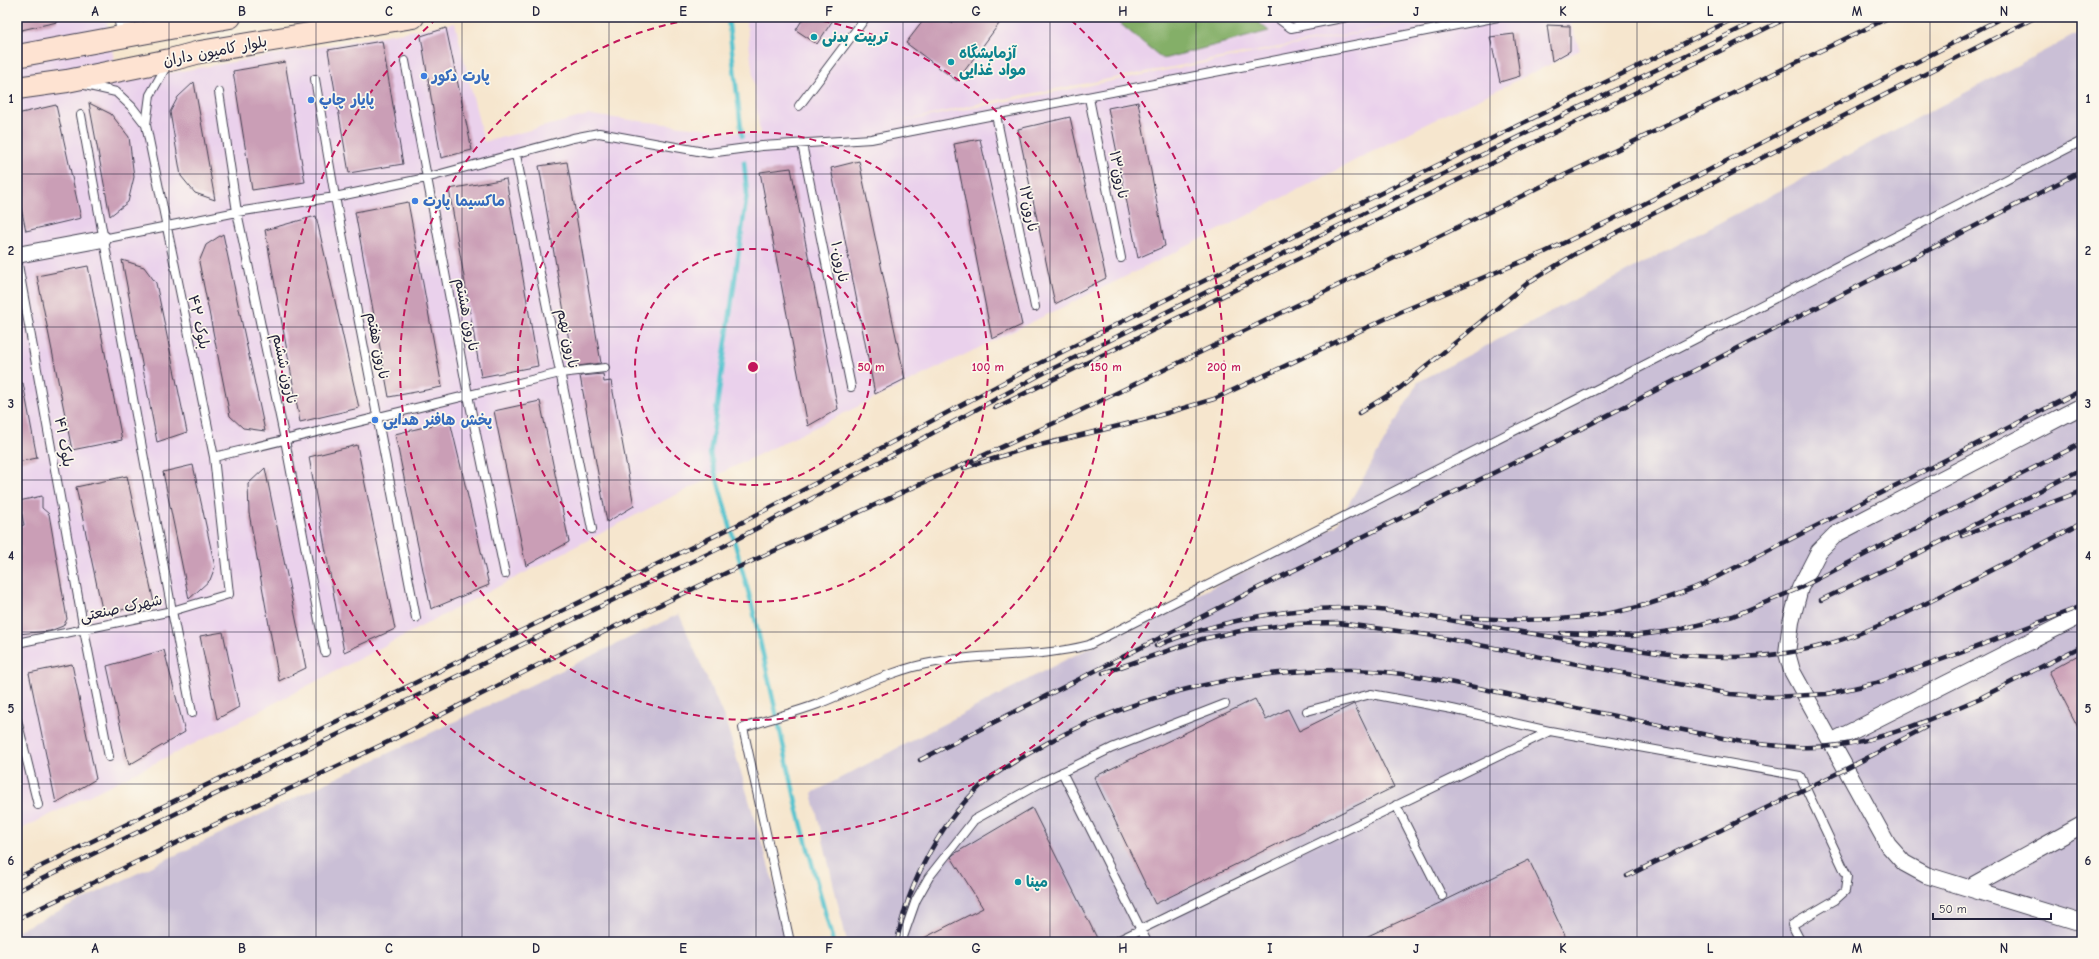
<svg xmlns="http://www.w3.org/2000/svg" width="2099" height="959" viewBox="0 0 2099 959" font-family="'Comic Neue','Playpen Sans Arabic',sans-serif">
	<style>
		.built { fill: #ead1ec }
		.industrial { fill: #cabfd6 }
		.forest { fill: #84af67; stroke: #536851 }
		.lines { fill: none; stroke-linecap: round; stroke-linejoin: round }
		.stream { stroke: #58c4cf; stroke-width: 4.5 }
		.building { fill: #ca9eb6 }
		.lane-casing { stroke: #423f51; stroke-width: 10 }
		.street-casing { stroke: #423f51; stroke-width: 18 }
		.secondary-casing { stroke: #423f51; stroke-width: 24 }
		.lane { stroke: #fff; stroke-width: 8 }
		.street { stroke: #fff; stroke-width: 16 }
		.secondary { stroke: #fee3d2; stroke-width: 22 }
		.rail-casing { stroke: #22223b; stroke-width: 4.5 }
		.rail { stroke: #fbf7ec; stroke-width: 3; stroke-dasharray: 9; stroke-linecap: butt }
		.grid { fill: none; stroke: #22223b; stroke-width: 1; stroke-opacity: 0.55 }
		.ring { fill: none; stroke: #c2185b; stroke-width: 2; stroke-dasharray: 7 5 }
		.culture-dot { fill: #0f9aa8; stroke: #fbf7ec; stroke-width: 1.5 }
		.shop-dot { fill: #3f7fe0; stroke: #fbf7ec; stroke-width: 1.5 }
		.labels { text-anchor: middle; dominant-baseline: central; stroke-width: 3.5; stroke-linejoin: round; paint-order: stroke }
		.culture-label { font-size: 15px; font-weight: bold; fill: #0d838f; stroke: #fbf7ec; text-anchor: start }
		.street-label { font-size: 15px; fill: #22223b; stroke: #fbf7ec }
		.shop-label { font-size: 15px; font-weight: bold; fill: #366cbe; stroke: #fbf7ec; text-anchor: start }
		.centre { fill: #c2185b; stroke: #fbf7ec; stroke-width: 2 }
		.ring-label { font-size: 12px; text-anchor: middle; font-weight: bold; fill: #c2185b; stroke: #fbf7ec; stroke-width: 3.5; stroke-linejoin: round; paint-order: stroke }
		.neatline { fill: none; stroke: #22223b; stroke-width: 1.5 }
		.grid-label { font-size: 13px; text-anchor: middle; font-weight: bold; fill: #22223b }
	</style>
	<rect width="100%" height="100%" fill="#fbf7ec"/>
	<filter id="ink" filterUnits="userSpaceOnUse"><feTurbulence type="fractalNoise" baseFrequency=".025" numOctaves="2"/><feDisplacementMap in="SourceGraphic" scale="8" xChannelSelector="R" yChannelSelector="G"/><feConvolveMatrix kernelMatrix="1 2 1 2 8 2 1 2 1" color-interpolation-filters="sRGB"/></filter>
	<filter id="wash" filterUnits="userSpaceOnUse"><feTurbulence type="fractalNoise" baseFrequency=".012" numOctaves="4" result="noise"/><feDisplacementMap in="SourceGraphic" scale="16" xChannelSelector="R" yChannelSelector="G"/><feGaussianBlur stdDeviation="0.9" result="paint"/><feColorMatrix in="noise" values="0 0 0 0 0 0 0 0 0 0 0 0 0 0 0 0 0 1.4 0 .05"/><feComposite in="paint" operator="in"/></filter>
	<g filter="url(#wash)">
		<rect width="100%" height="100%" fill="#f6e6ce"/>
		<path class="built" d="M17,17H106L118,82L455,23L484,142L588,115L760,135L746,17H1438L986,102L895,123L1441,17H1568L1580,50L1428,123L1168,256L661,502L234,724L17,831Z"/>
		<path class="industrial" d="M2082,31V942H847L812,793L1063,661L1336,526L1418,382Z
			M679,614L726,722L791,942H17V931Z"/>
		<path class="forest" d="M1112,17H1252L1269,31L1163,59Z"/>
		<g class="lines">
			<path class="stream" d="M728,17L742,136
				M744,162L747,194L710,454L752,605L798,811L833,942"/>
		</g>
		<g id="blocks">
			<path class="building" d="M17,17H56L57,22L17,31Z
				M804,17H835L817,44L796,30Z
				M926,17H943L951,23L956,17H1004L957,81L906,43Z
				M1547,25L1570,26V51L1552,61Z
				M446,28L472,150L441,158L421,36Z
				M1514,34L1520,76L1500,82L1490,37Z
				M382,41L403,164L349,173L328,50Z
				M285,62L305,182L252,190L233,71Z
				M194,82L215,200L195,193L181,176L170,112L178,97Z
				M1138,102L1165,246L1138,258L1108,108Z
				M89,103L111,114L129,137L134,177L128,202L110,216Z
				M56,105L81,218L26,231L17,189V114Z
				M1070,117L1106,278L1055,304L1018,129Z
				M980,139L1022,325L992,339L954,144Z
				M859,161L905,379L875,394L831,168Z
				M567,162L601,363L578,366L577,363L573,364L539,166Z
				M791,168L838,409L808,426L760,172Z
				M506,179L538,366L481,377L449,189Z
				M408,202L442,387L389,397L355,212Z
				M316,216L359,408L300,422L265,230Z
				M223,234L265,431L243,428L230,416L199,262L206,245Z
				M122,260L144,267L156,283L187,432L157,442Z
				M88,266L122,440L72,450L37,276Z
				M603,374L604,382L611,381L634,506L607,522L580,376Z
				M23,383L37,458L17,462V384Z
				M540,401L569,542L526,566L494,411Z
				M450,421L489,585L431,609L395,434Z
				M357,445L395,629L344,652L309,457Z
				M193,465L215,567L210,580L189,599L163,472Z
				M265,468L306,668L279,681L249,513L248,484Z
				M127,476L154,603L103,614L76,487Z
				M42,496V508L49,514L67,619L63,626L50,631L17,634V527L24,525L19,501Z
				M223,632L239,707L217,719L200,636Z
				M164,650L185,732L129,765L107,666Z
				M2082,653V735L2049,671Z
				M72,664L96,779L56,803L29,673Z
				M1255,699L1266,720L1288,709L1299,731L1354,704L1394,787L1155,904L1094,777Z
				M1032,808L1099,942H916L983,908L951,857L954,854Z
				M1529,860L1568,942H1355L1444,901Z"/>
		</g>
	</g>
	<g filter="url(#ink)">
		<use href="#blocks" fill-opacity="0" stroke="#423f51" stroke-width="1"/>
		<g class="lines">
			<g class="lane-casing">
				<path id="lane" d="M1276,17L1291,28L1347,17
					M405,61L468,395L505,574
					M315,79L335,197L416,618
					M85,85L116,92L132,107L146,125
					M219,92L237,212L285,440L325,652
					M1089,98L1121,258
					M799,106L866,17
					M81,115L172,611L192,713
					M996,115L1035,307
					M802,144L851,387
					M516,155L592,529
					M103,239L237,212L335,197L426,178L573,138L599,133L709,153L762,146L871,139L1498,17
					M17,259L84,630L109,757
					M214,457L560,373L605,368
					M17,643L172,611L229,594L214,457L146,125L150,95L167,65
					M1307,711L1371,694L1452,709L1549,731
					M17,720L38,805
					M1062,772L1147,942
					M1396,805L1442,896
					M790,942L743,728C768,719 794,713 818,704C855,689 897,668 936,662C987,653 1039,658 1089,645L1621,377L2082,141
					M904,942L903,937L916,900L929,877L974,820L1044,781L1112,748L1225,704
					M1120,942L1119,940L1550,731L1800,776L1847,876L1845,891L1835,900L1792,925L1801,942"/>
			</g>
			<g class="street-casing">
				<path id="street" d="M122,17L126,36
					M17,255L103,239
					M2082,406L1836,534L1819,551L1800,588L1791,622L1787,653L1792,671L1888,845L1904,863L1926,875L2082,923
					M1831,742L2082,615
					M1968,888L2082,825"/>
			</g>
			<g class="secondary-casing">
				<path id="secondary" d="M17,56L230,17
					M17,88L67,81L170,60L200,52L413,17"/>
			</g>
			<use href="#lane" class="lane"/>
			<use href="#street" class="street"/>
			<use href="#secondary" class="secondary"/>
			<g class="rail-casing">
				<path id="rail" d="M995,408L1789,17
					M1359,413L1400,388L1529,282L1575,254L2036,17
					M964,468L1024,449L1147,419L1214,399L1400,312L1545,252L1638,207L2003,17
					M1962,536L2082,491
					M1821,600L1919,553L2082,469
					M1462,617C1529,622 1597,622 1661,600C1675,596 1688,590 1701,585L2082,390
					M1561,633L1632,636L1678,630L1733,616L1800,588L2082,443
					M1156,646C1211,623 1280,609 1340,608C1380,608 1421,615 1460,622C1501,629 1543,635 1584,642C1651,653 1718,663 1786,653C1849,644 1906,614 1962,585C2002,565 2042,544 2082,523
					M1103,673L1202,639L1245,630L1292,624L1338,623L1428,635L1730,694L1772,697L1827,694L1876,683L1963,652L2082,606
					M1982,697L2082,646
					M920,760L1260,587L1538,451L2082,171
					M1627,876L1846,769L1926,727
					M17,878L743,522L1036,365L1147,309L1737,17
					M17,891L724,546L1040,375L1455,168L1764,17
					M17,919L394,739L579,644L728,572L1063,419L1890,17
					M897,942C907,885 943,815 989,779C1007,765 1028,754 1047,743C1140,693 1247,668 1353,670C1408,671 1463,685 1517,696C1592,711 1667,727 1742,742C1759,744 1776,746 1794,747C1863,751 1925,722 1987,695"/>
			</g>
			<use href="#rail" class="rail"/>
		</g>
	</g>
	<path class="grid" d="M169,17V942M316,17V942M462,17V942M609,17V942M756,17V942M903,17V942M1050,17V942M1196,17V942M1343,17V942M1490,17V942M1637,17V942M1783,17V942M1930,17V942M17,174H2082M17,327H2082M17,480H2082M17,632H2082M17,784H2082"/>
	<g class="ring">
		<circle cx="753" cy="367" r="118"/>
		<circle cx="753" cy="367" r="235"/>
		<path d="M799 17A353 353 0 1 1 707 17"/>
		<path d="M1071 20A471 471 0 1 1 435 20"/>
	</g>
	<g class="culture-dot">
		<circle cx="814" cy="37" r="4"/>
		<circle cx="951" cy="62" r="4"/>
		<circle cx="1018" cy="882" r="4"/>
	</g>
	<g class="shop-dot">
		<circle cx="424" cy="76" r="4"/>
		<circle cx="311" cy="100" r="4"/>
		<circle cx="415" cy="201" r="4"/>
		<circle cx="375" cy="420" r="4"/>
	</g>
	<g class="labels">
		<g class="culture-label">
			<text x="822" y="37">تربیت بدنی</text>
			<text x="959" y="53">آزمایشگاه<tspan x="959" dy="17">مواد غذایی</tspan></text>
			<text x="1026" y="882">مپنا</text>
		</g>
		<g class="street-label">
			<text transform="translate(215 51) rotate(-11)">بلوار کامیون داران</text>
			<text transform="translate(1119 175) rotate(79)">نارون۱۳</text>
			<text transform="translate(1029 209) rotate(79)">نارون۱۲</text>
			<text transform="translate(840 262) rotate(79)">نارون۱۰</text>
			<text transform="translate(467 315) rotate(79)">نارون هشتم</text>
			<text transform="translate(199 322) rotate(78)">بلوک ۴۲</text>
			<text transform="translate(568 339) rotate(79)">نارون نهم</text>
			<text transform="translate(378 346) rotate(79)">نارون هفتم</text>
			<text transform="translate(285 369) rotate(78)">نارون ششم</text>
			<text transform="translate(64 442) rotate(80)">بلوک ۴۱</text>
			<text transform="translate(121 608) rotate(-12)">شهرک صنعتی</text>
		</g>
		<g class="shop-label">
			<text x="432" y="76">پارت دکور</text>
			<text x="319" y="100">پایار چاپ</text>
			<text x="423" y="201">ماکسیما پارت</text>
			<text x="383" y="420">پخش هافنر هدایی</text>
		</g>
	</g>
	<circle cx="753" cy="367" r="6" class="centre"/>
	<g class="ring-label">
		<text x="871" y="371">50 m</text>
		<text x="988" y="371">100 m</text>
		<text x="1106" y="371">150 m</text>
		<text x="1224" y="371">200 m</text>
	</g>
	<rect width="2099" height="959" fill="none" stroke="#fbf7ec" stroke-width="44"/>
	<path d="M1933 913v6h118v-6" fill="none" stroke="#22223b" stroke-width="2"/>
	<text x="1939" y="913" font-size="12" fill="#22223b" stroke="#fbf7ec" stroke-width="3" paint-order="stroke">50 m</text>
	<rect x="22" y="22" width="2055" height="915" class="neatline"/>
	<g class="grid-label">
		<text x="95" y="16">A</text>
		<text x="242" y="16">B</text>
		<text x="389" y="16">C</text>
		<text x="536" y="16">D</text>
		<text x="683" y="16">E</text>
		<text x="829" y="16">F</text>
		<text x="976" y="16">G</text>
		<text x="1123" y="16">H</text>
		<text x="1270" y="16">I</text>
		<text x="1416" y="16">J</text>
		<text x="1563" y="16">K</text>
		<text x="1710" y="16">L</text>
		<text x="1857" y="16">M</text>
		<text x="2004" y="16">N</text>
		<text x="11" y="103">1</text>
		<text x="2088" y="103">1</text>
		<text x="11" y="255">2</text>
		<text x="2088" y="255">2</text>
		<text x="11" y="408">3</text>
		<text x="2088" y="408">3</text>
		<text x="11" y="560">4</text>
		<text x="2088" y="560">4</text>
		<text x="11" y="713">5</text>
		<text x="2088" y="713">5</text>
		<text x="11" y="865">6</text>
		<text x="2088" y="865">6</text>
		<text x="95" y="953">A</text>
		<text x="242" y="953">B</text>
		<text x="389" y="953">C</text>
		<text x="536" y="953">D</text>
		<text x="683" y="953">E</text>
		<text x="829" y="953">F</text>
		<text x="976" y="953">G</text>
		<text x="1123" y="953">H</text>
		<text x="1270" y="953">I</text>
		<text x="1416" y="953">J</text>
		<text x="1563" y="953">K</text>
		<text x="1710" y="953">L</text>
		<text x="1857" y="953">M</text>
		<text x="2004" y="953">N</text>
	</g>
</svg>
